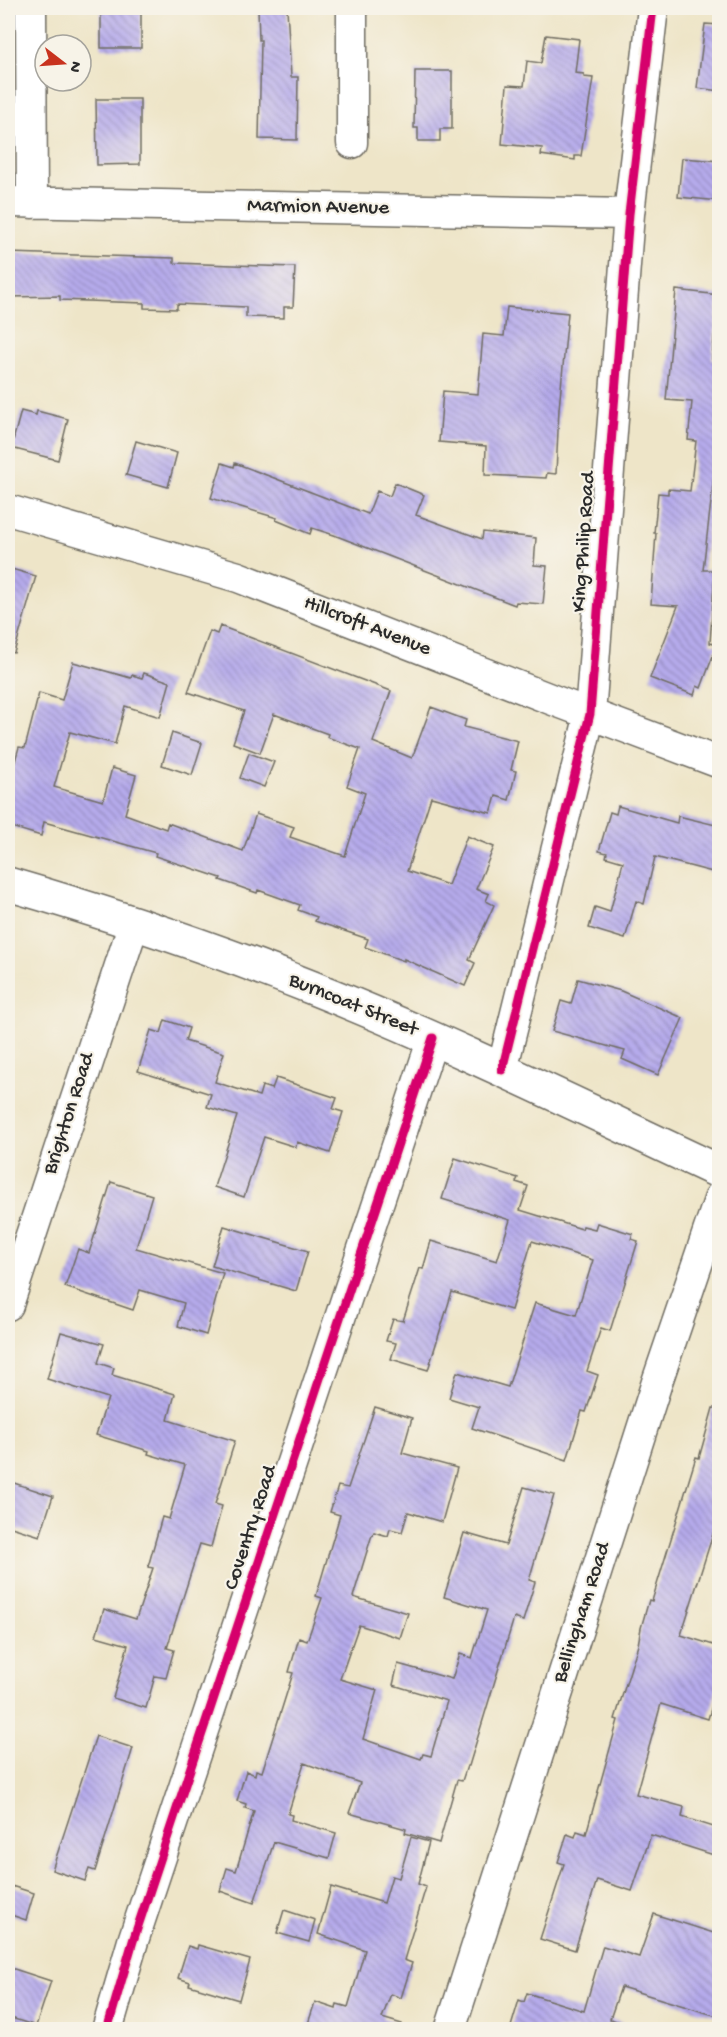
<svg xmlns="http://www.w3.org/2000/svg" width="727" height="2037" viewBox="0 0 727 2037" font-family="'Gochi Hand',sans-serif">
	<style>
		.building { fill: url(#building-back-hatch) }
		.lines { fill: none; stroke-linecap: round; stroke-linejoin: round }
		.minor-casing { stroke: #6f6c62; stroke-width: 33 }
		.secondary-casing { stroke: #6f6c62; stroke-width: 36 }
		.minor { stroke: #fff; stroke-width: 30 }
		.secondary { stroke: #fff; stroke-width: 33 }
		.cycleway-casing { stroke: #f7f3e8; stroke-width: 13 }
		.cycleway { stroke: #d6006c; stroke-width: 9 }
		.labels { text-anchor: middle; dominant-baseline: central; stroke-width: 4.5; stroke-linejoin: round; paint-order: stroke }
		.street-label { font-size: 21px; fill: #2b2b2b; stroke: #f7f3e8 }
	</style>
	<defs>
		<pattern id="building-back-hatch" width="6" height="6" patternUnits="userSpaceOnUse" patternTransform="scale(1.5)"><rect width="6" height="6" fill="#b6abec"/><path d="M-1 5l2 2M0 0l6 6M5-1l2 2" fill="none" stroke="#948bbf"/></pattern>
	</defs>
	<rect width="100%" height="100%" fill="#f7f3e8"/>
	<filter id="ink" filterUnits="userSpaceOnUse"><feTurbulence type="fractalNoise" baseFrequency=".0167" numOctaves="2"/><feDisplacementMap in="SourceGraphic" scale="12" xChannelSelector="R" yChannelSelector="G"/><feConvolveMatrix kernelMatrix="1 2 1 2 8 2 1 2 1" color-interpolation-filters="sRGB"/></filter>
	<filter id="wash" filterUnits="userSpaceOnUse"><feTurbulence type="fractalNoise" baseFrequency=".008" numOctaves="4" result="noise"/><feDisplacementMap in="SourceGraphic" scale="24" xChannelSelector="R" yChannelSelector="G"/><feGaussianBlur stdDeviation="1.35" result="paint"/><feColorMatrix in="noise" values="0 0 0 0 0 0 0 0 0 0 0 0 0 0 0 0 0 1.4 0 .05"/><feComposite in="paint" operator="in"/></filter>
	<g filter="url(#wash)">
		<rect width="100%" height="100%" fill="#eee5c8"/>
		<g id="blocks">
			<path class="building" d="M101,8H141V48H101Z
				M258,8H287L291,77H298L297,140L259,139L261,40H259Z
				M705,24L720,25V91L697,88Z
				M546,35L579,39L575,73L584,74V77L593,78L581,156H575V160L541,155L542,148L502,144L507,85L524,86L527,61L541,63Z
				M415,71H452V129H440V141H418V128H414Z
				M96,99H140V164L97,165Z
				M682,158L720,161V201L678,197Z
				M8,253L174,258V263L295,267L293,307H284V318L246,317V307L177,304V309L144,308V303L60,300V296L8,297Z
				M676,290L719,295L712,359L720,360V477L714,476L703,570H715L710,643L717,645L701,688L697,686L694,695L650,678L678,606L651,604L656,533H654L658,493L668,494V489L690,491L696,441L688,440L692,402L666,400Z
				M507,307L568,313L559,409L556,474L547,473L546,478L485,475L486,446L439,442L443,391L478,394L483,334L504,336Z
				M21,411L36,415L37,411L68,419L58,460L11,448Z
				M136,441L177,453L168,487L126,475Z
				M222,463L234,467L235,463L368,514L377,491L390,496L395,483L424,495L416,515L482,539L483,532L536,538L534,565L547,566L543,604L516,602L515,605L334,535L312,528L310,534L276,520L277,518L211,498Z
				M8,568L36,576L14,653L8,652Z
				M220,626L391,691L373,742L412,758L431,707L466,720L464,727L518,741L511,770L516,771L509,800L496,796L491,813L431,797L407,871L448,885L467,836L494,847L476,889L489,894L486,901L494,905L469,960L475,963L465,986L404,959V961L365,947L368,939L315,921L317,917L298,910L300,905L258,890L257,893L220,880L221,878L155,856L156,853L44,822L41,836L8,826V786L19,747L25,748L39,693L62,700L73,662L131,678L132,675L142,678L144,673L170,682L160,717L125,706L115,744L70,732L54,787L103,801L112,768L136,775L125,814L166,829L168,823L243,851L256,814L294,827L290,837L345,856L365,793L347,786L360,749L327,737L328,734L274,714L260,753L233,743L244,711L188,692L210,631L217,634Z
				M172,733L202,743L192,775L162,765Z
				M249,753L274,762L264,787L240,778Z
				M618,806L677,823L678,816L720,826V874L655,857L644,904L636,901L625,939L589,928L595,907L610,912L623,862L606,857L607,853L599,851L610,812L616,814Z
				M578,979L621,991L683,1018L658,1075L622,1059L625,1051L552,1031L561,1001L571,1004Z
				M165,1020L189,1028L185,1041L224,1053L215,1082L259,1096L262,1086L272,1089L276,1078L337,1098L333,1109L343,1112L330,1153L297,1142L296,1147L264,1137L244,1197L214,1187L237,1116L207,1107L211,1094L138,1071L151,1030L161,1033Z
				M455,1158L518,1178L516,1182L528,1186L520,1210L582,1229L583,1226L595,1229L597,1223L633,1234L631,1239L638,1241L610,1331L601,1328L587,1371L598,1375L586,1412L582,1411L567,1460L472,1428L479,1407L449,1398L457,1372L508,1387L535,1303L576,1315L593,1260L532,1241L511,1310L452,1292L428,1370L391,1359L396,1343L386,1341L393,1319L403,1321L420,1268L423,1269L431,1241L497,1261L510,1220L442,1199Z
				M111,1182L152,1195L136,1248L223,1273L206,1335L178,1326L184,1303L140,1290L133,1310L65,1287L78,1249L89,1253Z
				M224,1226L308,1251L296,1291L212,1266Z
				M61,1332L104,1344L98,1363L114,1368L112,1375L175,1394L168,1420L235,1441L215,1504L222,1506L211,1547L200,1544L167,1648L174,1650L166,1678L155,1676L146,1708L113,1698L128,1645L96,1636L104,1609L136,1619L153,1568L148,1567L162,1517L169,1519L185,1465L148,1454L149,1451L96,1435L108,1398L47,1379Z
				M375,1407L412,1418L402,1453L457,1468L442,1522L408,1512L402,1532L390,1529L388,1536L374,1532L371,1538L353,1597L408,1613L400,1638L359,1625L340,1679L377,1690L363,1739L421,1759L423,1754L431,1756L447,1701L393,1685L398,1664L452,1679L460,1654L472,1658L487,1610L444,1597L464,1533L506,1545L524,1487L554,1495L529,1580L535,1582L523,1621L514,1618L469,1766H467L462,1781L457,1780L439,1843L405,1833L406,1829L349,1813L360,1783L304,1763L288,1814L292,1815L291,1820L336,1833L329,1858L274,1842L254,1903L220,1891L227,1868L236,1871L254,1811L245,1808L246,1804L237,1801L246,1771L255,1775L256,1770L262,1772L293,1673L289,1672L299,1638L307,1641L322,1598L316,1596L340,1515L330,1512L338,1486L348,1488Z
				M713,1408L720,1409V1512L681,1635L720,1647V1679L708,1719L661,1704L636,1794L684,1807L682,1817L720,1829V1857L651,1835L632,1891L597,1880L575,1950L540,1939L564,1864L558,1862L567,1834L575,1837L577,1831L586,1834L618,1720L615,1719L638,1645L641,1628L649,1600L652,1601L696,1457L699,1458Z
				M8,1481L53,1496L40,1536L8,1526Z
				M96,1736L133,1748L95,1871L89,1869L85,1881L52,1870Z
				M411,1837L429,1842L418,1884L426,1887L404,1960L412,1963L401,1998L391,1994L382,2018L402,2024L401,2030H306L315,2002L336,2009L337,2004L348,2007L365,1950L318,1934L331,1887L384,1903L392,1876L399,1878Z
				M8,1885L34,1893L26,1920L8,1914Z
				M284,1910L315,1920L309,1942L277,1933Z
				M654,1914L720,1935V2017L621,1987L610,2019L627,2024L626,2030H510L519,2000L524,2002L527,1993L584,2011L603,1946L639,1957Z
				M198,1945L250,1960L239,2000L189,1985L190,1982L178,1978L188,1946L197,1949Z
				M8,1967L51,1981L36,2026L8,2017Z"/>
		</g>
	</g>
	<g filter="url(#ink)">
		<use href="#blocks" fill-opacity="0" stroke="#6f6c62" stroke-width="1.5"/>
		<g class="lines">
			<g class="minor-casing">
				<path id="minor" d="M31,8L32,203
					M352,8V143
					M8,202L629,214
					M8,510L238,577L553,700L720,763
					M502,1070L590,714L629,214L653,8
					M8,1305L134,923
					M107,2030L133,1941L433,1038
					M450,2030L657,1382L720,1197"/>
			</g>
			<g class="secondary-casing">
				<path id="secondary" d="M8,884C111,914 213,948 313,988C451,1043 585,1109 720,1172"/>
			</g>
			<use href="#minor" class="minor"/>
			<use href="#secondary" class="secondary"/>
			<g class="cycleway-casing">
				<path id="cycleway" d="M502,1070L590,714L629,214L653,8
					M107,2030L133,1941L433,1038"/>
			</g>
			<use href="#cycleway" class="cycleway"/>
		</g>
	</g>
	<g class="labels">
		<g class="street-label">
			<text transform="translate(318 208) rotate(1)">Marmion Avenue</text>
			<text transform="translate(585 542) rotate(-86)">King Philip Road</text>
			<text transform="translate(367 627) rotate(21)">Hillcroft Avenue</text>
			<text transform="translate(353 1006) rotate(22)">Burncoat Street</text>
			<text transform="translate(70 1114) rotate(-72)">Brighton Road</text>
			<text transform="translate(252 1528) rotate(-72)">Coventry Road</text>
			<text transform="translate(583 1613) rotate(-72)">Bellingham Road</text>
		</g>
	</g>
	<rect width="727" height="2037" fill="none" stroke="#f7f3e8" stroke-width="30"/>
	<g transform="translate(63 63) rotate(107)"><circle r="28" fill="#f7f3e8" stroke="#a5a39c" stroke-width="1.5"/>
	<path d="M0-4.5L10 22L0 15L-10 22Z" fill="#c8321e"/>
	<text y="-9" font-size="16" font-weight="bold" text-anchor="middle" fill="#2b2b2b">N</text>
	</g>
</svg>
